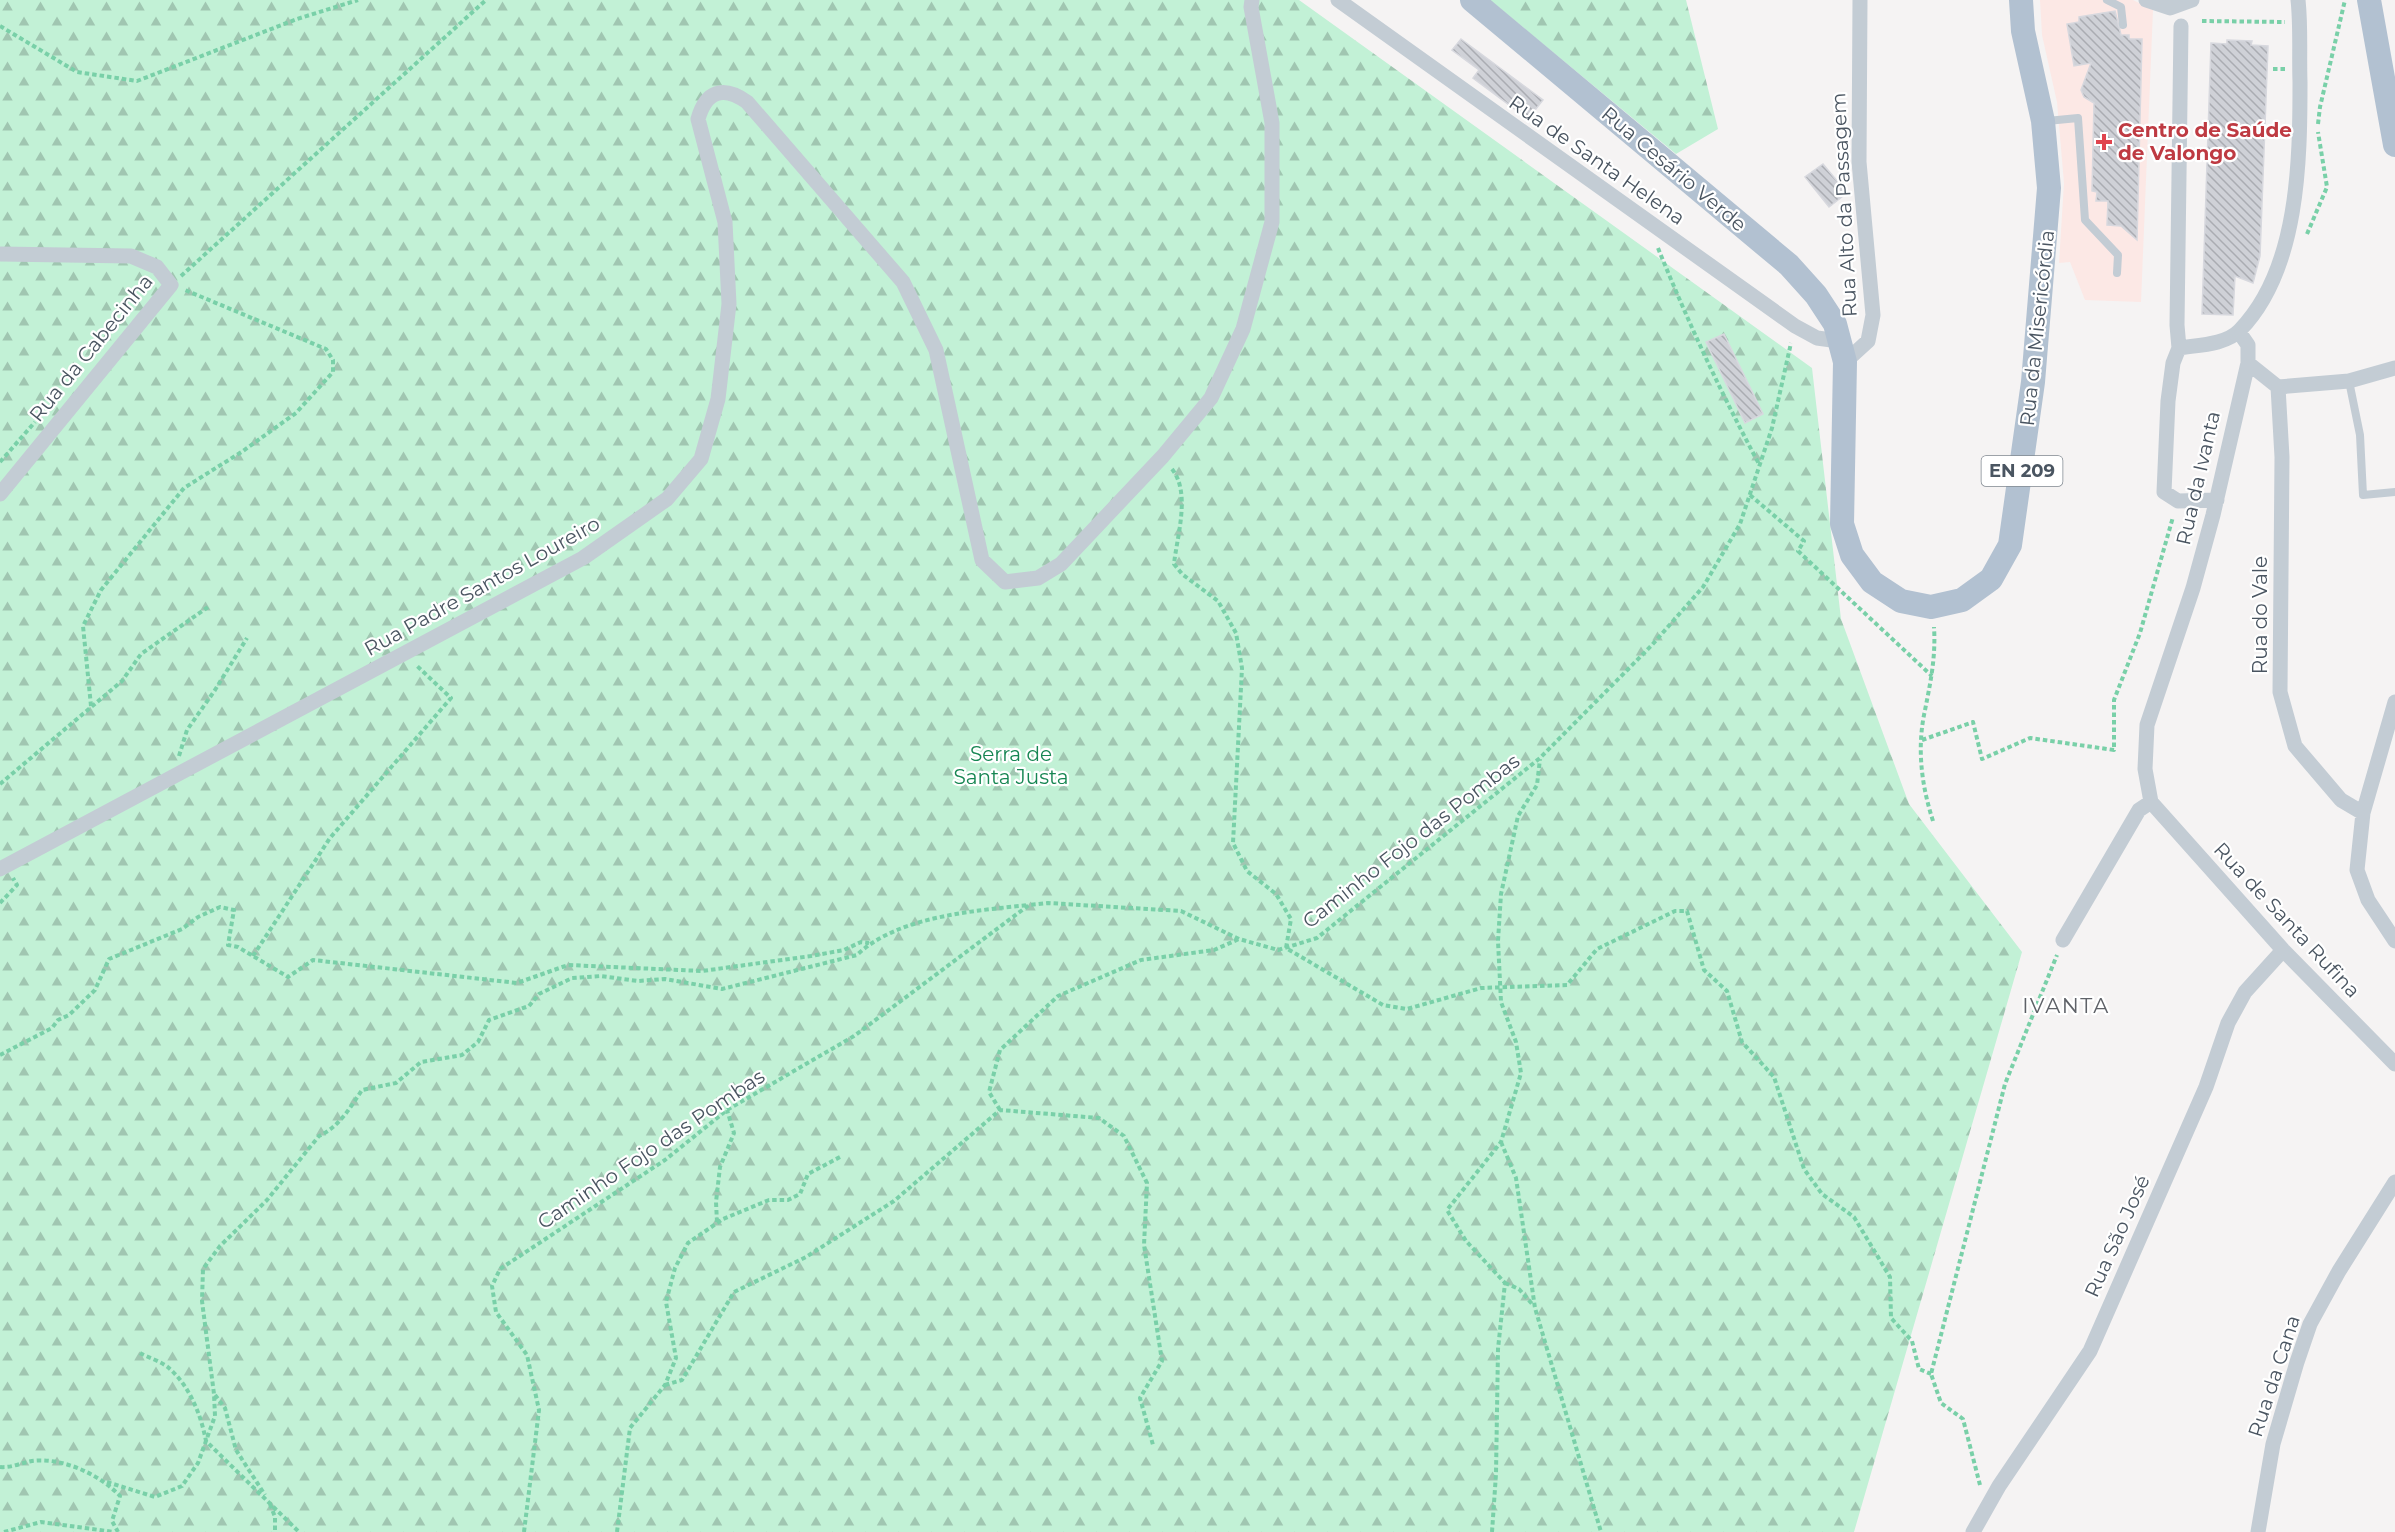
<svg xmlns="http://www.w3.org/2000/svg" width="2395" height="1532" viewBox="0 0 2395 1532" font-family="Montserrat,sans-serif">
	<style>
		.medical { fill: #fce8e5 }
		.forest { fill: url(#forest-firs) }
		.building { fill: url(#building-back-hatch); stroke: #d7d8de; stroke-width: 1.5 }
		.lines { fill: none; stroke-linecap: round; stroke-linejoin: round }
		.path { stroke: #79d0a8; stroke-width: 4; stroke-dasharray: 4.5 3; stroke-linecap: butt }
		.lane { stroke: #c3ccd4; stroke-width: 8 }
		.street { stroke: #c3ccd4; stroke-width: 15 }
		.primary { stroke: #b2c1d1; stroke-width: 24 }
		.health-dot { fill: #e0444e; stroke: #fff; stroke-width: 2 }
		.labels { text-anchor: middle; dominant-baseline: central; stroke-width: 4.5; stroke-linejoin: round; paint-order: stroke }
		.shield { fill: #fff; stroke: #808890; stroke-width: 1.5 }
		.shield-label { font-size: 18px; font-weight: bold; fill: #4a5561 }
		.health-label { font-size: 20px; font-weight: bold; fill: #be3a42; stroke: #fff; text-anchor: start }
		.street-label { font-size: 20px; fill: #4a5561; stroke: #fff }
		.park-label { font-size: 20px; fill: #168652; stroke: #fff }
		.neighbourhood-label { font-size: 21px; letter-spacing: 1.5px; fill: #5f6268; stroke: #fff }
	</style>
	<defs>
		<pattern id="forest-firs" width="22" height="20" patternUnits="userSpaceOnUse" patternTransform="scale(1.5)"><rect width="22" height="20" fill="#c2f1d6"/><path d="M5 1l3.5 6h-7zM16 11l3.5 6h-7z" fill="#a0c6b1"/></pattern>
		<pattern id="building-back-hatch" width="6" height="6" patternUnits="userSpaceOnUse" patternTransform="scale(1.5)"><rect width="6" height="6" fill="#cfd1d7"/><path d="M-1 5l2 2M0 0l6 6M5-1l2 2" fill="none" stroke="#aaacb2"/></pattern>
	</defs>
	<rect width="100%" height="100%" fill="#f5f3f3"/>
	<path class="medical" d="M2040,0H2133L2153,10L2141,302L2085,300L2070,262L2059,263L2064,183L2057,102L2042,35Z"/>
	<path class="forest" d="M0,0H1299L1812,368L1841,619L1909,804L2022,952L1854,1532H0Z
		M1490,0H1686L1718,129L1676,154Z"/>
	<path class="building" d="M2115,11L2121,35H2129V39H2142L2137,240L2121,226L2107,225L2108,201H2096L2097,192L2092,191L2094,103L2084,97L2081,90L2091,63L2074,66L2067,24L2079,22V17Z
		M1461,39L1543,100L1528,119L1473,78L1479,70L1452,50Z
		M2227,40L2252,41L2251,45L2268,46L2260,256L2253,283L2235,276L2233,315L2202,314L2211,43L2227,44Z
		M1823,164L1847,193L1829,207L1805,177Z
		M1724,334L1763,414L1745,423L1706,342Z"/>
	<g class="lines">
		<path class="path" d="M2202,21L2285,22
			M0,26L77,72L137,81L297,19L358,0
			M2273,69H2285
			M2318,124L2320,107L2345,0
			M2307,234L2327,187L2318,132
			M1658,248C1688,322 1721,393 1759,464
			M181,276L486,0
			M0,462L35,422
			M1172,469C1191,493 1177,536 1174,564L1182,574L1218,601L1236,633L1242,668L1233,843L1247,871L1276,894L1291,919L1286,948L1383,1005L1407,1009L1481,988L1567,985L1597,949L1675,911H1687L1704,970L1727,991L1742,1042L1774,1077L1804,1169L1822,1194L1854,1217L1890,1277L1891,1318L1912,1341L1919,1369L1931,1374
			M1750,495L1804,541L1798,551L1932,676
			M91,706L83,626L101,590L184,488L243,451L296,413L333,372V360L326,349L185,290
			M1922,740L1973,722L1982,759L2030,738L2114,750V700L2140,633L2173,517
			M179,756L187,730L215,690L247,638
			M0,784L122,681L141,654L208,607
			M1933,821C1922,787 1917,751 1924,715C1930,685 1936,658 1934,627
			M0,903L17,885L13,878
			M253,956L330,838L451,698L416,665
			M0,1055L52,1028L58,1020L69,1015L95,990L109,959L182,929L198,917L220,907L234,910L228,945L238,947L288,977L313,960L517,983L568,965L702,971L811,956L844,950L861,942L869,943
			M1000,1110L989,1092L1000,1050L1058,996L1141,960L1214,950L1239,939
			M1501,1142L1516,1178L1535,1308L1601,1532
			M717,1222L716,1202L720,1167L734,1133L727,1110
			M1505,1283L1519,1289L1533,1305
			M140,1353C149,1358 163,1362 170,1369C190,1387 201,1415 206,1441L299,1532
			M665,1385L682,1380L734,1292L806,1257L894,1201L1000,1110L1099,1118L1124,1136L1147,1183L1144,1245L1162,1361L1140,1398L1153,1445
			M215,1395L225,1408L236,1450L265,1495
			M0,1467C11,1468 21,1463 32,1461C62,1457 99,1474 120,1496L112,1521L118,1532
			M107,1482L155,1497L182,1486L198,1463L215,1416L214,1394L202,1301L203,1269L220,1246L267,1200L319,1136C339,1127 350,1108 362,1090L396,1083L421,1062L462,1055L478,1042L489,1020L529,1006L539,994L572,978L601,976L638,981L665,979L722,989L857,955C898,916 974,911 1028,905
			M1980,1485L1963,1419L1941,1403L1931,1374L2005,1084L2057,955
			M270,1504L275,1517V1532
			M4,1532L41,1522L114,1532
			M524,1532L539,1410L527,1355L496,1312L492,1286L500,1269L665,1160L727,1110L854,1036L1029,905L1048,903L1181,911L1239,939L1278,950L1317,938L1540,758L1652,645L1703,587L1740,524L1772,428L1791,343
			M617,1532L630,1428L665,1385L676,1358L666,1302L675,1268L688,1243L723,1219L769,1200H788L800,1194L808,1174L840,1157
			M1492,1532L1496,1474L1498,1349L1505,1283L1466,1241L1447,1210L1501,1142L1521,1073L1516,1042L1501,1002L1498,941L1501,894L1518,816L1537,785L1540,759"/>
		<path class="lane" d="M2107,0L2121,7L2123,25
			M2047,121L2078,118L2085,220L2118,255L2117,273
			M2349,381L2360,435L2363,495L2395,492"/>
		<path class="street" d="M1338,0L1795,326L1817,338L1839,341
			M2146,0L2170,8L2192,0
			M2181,26L2177,325L2179,348L2173,363L2168,401L2164,492L2178,501L2217,500
			M0,254L131,256L157,267L171,285L0,494
			M2239,332L2248,345V363L2213,515L2193,588L2147,725L2145,769L2151,802L2283,950L2395,1064
			M2179,348C2197,345 2226,345 2240,330C2299,269 2300,161 2300,82C2299,55 2301,27 2298,0
			M1845,362L1868,341L1873,315L1859,162L1860,0
			M2248,363L2278,387L2349,381L2395,368
			M2278,387L2282,457L2280,692L2295,746L2341,800L2363,813
			M2395,702L2363,813L2357,870L2368,900L2395,941
			M0,869L583,558L667,499L701,459L718,399L729,304L725,222L698,119C706,91 723,85 747,102L903,282L936,350L982,560L1005,582L1038,578L1061,564L1163,456L1211,398L1243,329L1272,222V123L1251,7L1252,0
			M2063,940L2139,810L2151,802
			M1973,1532L1999,1486L2090,1351L2206,1087L2228,1023L2245,992L2283,950
			M2258,1532L2273,1444L2297,1362L2310,1324L2339,1271L2395,1182"/>
		<path class="primary" d="M1472,0L1789,265L1816,295L1835,324L1845,362L1842,524L1852,555L1872,582L1901,601L1931,607L1962,600L1991,579L2010,545L2033,382L2049,188L2043,121L2023,31L2021,0
			M2369,0L2395,145"/>
	</g>
	<path class="health-dot" d="M2101 133h6v6h6v6h-6v6h-6v-6h-6v-6h6z"/>
	<g class="labels">
		<rect class="shield" x="1981.5" y="456" width="81" height="30" rx="4.5"/>
		<g class="shield-label">
			<text x="2022" y="471">EN 209</text>
		</g>
		<g class="health-label">
			<text x="2118" y="130">Centro de Saúde<tspan x="2118" dy="23">de Valongo</tspan></text>
		</g>
		<g class="street-label">
			<text transform="translate(1597 160) rotate(35)">Rua de Santa Helena</text>
			<text transform="translate(1674 169) rotate(40)">Rua Cesário Verde</text>
			<text transform="translate(1844 205) rotate(-93)">Rua Alto da Passagem</text>
			<text transform="translate(2037 328) rotate(-84)">Rua da Misericórdia</text>
			<text transform="translate(91 348) rotate(-51)">Rua da Cabecinha</text>
			<text transform="translate(2198 478) rotate(-77)">Rua da Ivanta</text>
			<text transform="translate(482 586) rotate(-29)">Rua Padre Santos Loureiro</text>
			<text transform="translate(2260 615) rotate(-90)">Rua do Vale</text>
			<text transform="translate(1411 841) rotate(-38)">Caminho Fojo das Pombas</text>
			<text transform="translate(2287 920) rotate(47)">Rua de Santa Rufina</text>
			<text transform="translate(651 1149) rotate(-34)">Caminho Fojo das Pombas</text>
			<text transform="translate(2117 1236) rotate(-66)">Rua São José</text>
			<text transform="translate(2274 1376) rotate(-72)">Rua da Cana</text>
		</g>
		<g class="park-label">
			<text x="1011" y="754">Serra de<tspan x="1011" dy="23">Santa Justa</tspan></text>
		</g>
		<g class="neighbourhood-label">
			<text x="2066" y="1005">IVANTA</text>
		</g>
	</g>
</svg>
